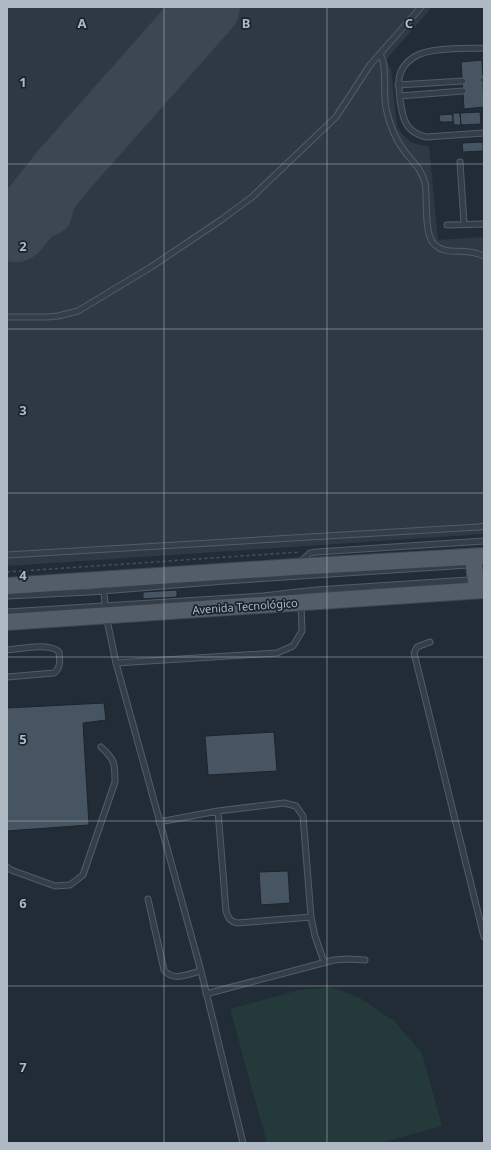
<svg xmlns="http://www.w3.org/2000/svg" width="491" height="1150" viewBox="0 0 491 1150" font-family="'Noto Sans',sans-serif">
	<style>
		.airport { fill: #2f3945 }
		.garden { fill: #243939 }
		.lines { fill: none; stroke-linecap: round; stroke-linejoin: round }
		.taxiway { stroke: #3c4753; stroke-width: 25 }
		.runway { stroke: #3c4753; stroke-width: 64 }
		.building { fill: #475461; stroke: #1c252e }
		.service-casing { stroke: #525c65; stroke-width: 7 }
		.primary-casing { stroke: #3e4751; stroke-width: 18 }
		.path { stroke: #415556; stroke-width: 1.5; stroke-dasharray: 3 3; stroke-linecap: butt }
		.service { stroke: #353e48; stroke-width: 5 }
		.primary { stroke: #535d68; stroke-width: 16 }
		.grid { fill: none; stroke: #afb9c4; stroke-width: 1; stroke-opacity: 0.55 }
		.labels { text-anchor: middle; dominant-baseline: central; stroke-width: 3.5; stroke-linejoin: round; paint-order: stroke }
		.street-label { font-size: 11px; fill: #afb9c4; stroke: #1a232c }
		.grid-label { font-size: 13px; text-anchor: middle; font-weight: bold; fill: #afb9c4; stroke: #1a232c; stroke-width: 3.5; stroke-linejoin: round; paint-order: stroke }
	</style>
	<rect width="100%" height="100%" fill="#212c37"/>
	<path class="airport" d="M7,7H432L386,60L391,69L396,119L398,128L404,136L411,142L420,145L429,146L438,240L484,237V534L7,566Z"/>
	<path class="garden" d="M331,987L360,998L394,1021L422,1053L442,1126L380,1143H267L230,1009L299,990Z"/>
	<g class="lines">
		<path class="taxiway" d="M62,172C51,176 35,179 27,187C6,206 32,240 58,219L77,154"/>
		<path class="runway" d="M16,230L62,172L208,7"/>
	</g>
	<path class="building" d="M482,60L484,107L464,109L461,62Z
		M480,112L481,124L461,125L460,113Z
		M452,113H460L461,125H454Z
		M453,114V122H440L439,115Z
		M483,142V151L463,152L462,143Z
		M177,590V597L143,599V592Z
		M104,703L106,720L83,723L89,825L7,831V708Z
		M274,732L277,771L208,775L205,736Z
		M288,871L290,903L261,905L259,872Z"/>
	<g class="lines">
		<g class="service-casing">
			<path id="service" d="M484,48C465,49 430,47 414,57C396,69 398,82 400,100C403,119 405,132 426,137L484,133
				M378,56L421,7
				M483,80L484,79
				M398,85L463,81
				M400,96L463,91
				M460,162L464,224
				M447,225L484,224
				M7,317H47L58,316L78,311L151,267L221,220L252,197L336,117L370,65L378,56H381C387,64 383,96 386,108C389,123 395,139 405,152C413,162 422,170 425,183C428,198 423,235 435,245C445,254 457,250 469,252C474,252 479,254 484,256
				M7,555L479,527L484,526
				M299,563L310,553L317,552L484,541
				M103,582L106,615L116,663L201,971L243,1143
				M7,596L90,592L225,581L484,564
				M7,612L263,596L316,590L484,579
				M430,642L417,647L414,653L415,657L484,937
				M7,650C20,649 50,642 59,652C60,660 61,668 54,673L7,677
				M116,663L277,653L293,646L302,631L301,604
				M218,811L284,803L296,806L303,816L311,917
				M159,822L218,811L226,911C228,918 230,921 237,923L311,917L315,936L324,962
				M7,867L11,870L55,886L70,885L83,875L115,782C115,763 115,760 101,747
				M148,899L164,970C173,982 188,974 201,971
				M206,994L334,960L347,959L365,960"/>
		</g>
		<g class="primary-casing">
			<path id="primary" d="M473,557L477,590
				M7,586L294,567L484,556
				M7,622L484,590"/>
		</g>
		<path class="path" d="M7,572L300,552"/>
		<use href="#service" class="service"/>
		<use href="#primary" class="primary"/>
	</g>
	<path class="grid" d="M164,7V1143M327,7V1143M7,164H484M7,329H484M7,493H484M7,657H484M7,821H484M7,986H484"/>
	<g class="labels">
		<g class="street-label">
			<text transform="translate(245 606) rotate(-4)">Avenida Tecnológico</text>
		</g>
	</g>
	<g class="grid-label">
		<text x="82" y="28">A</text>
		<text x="246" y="28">B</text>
		<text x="409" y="28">C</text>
		<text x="23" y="87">1</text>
		<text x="23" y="251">2</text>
		<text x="23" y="415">3</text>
		<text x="23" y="580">4</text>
		<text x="23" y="744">5</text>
		<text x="23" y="908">6</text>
		<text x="23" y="1072">7</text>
	</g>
	<rect width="491" height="1150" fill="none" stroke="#afb9c4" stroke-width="16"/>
</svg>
